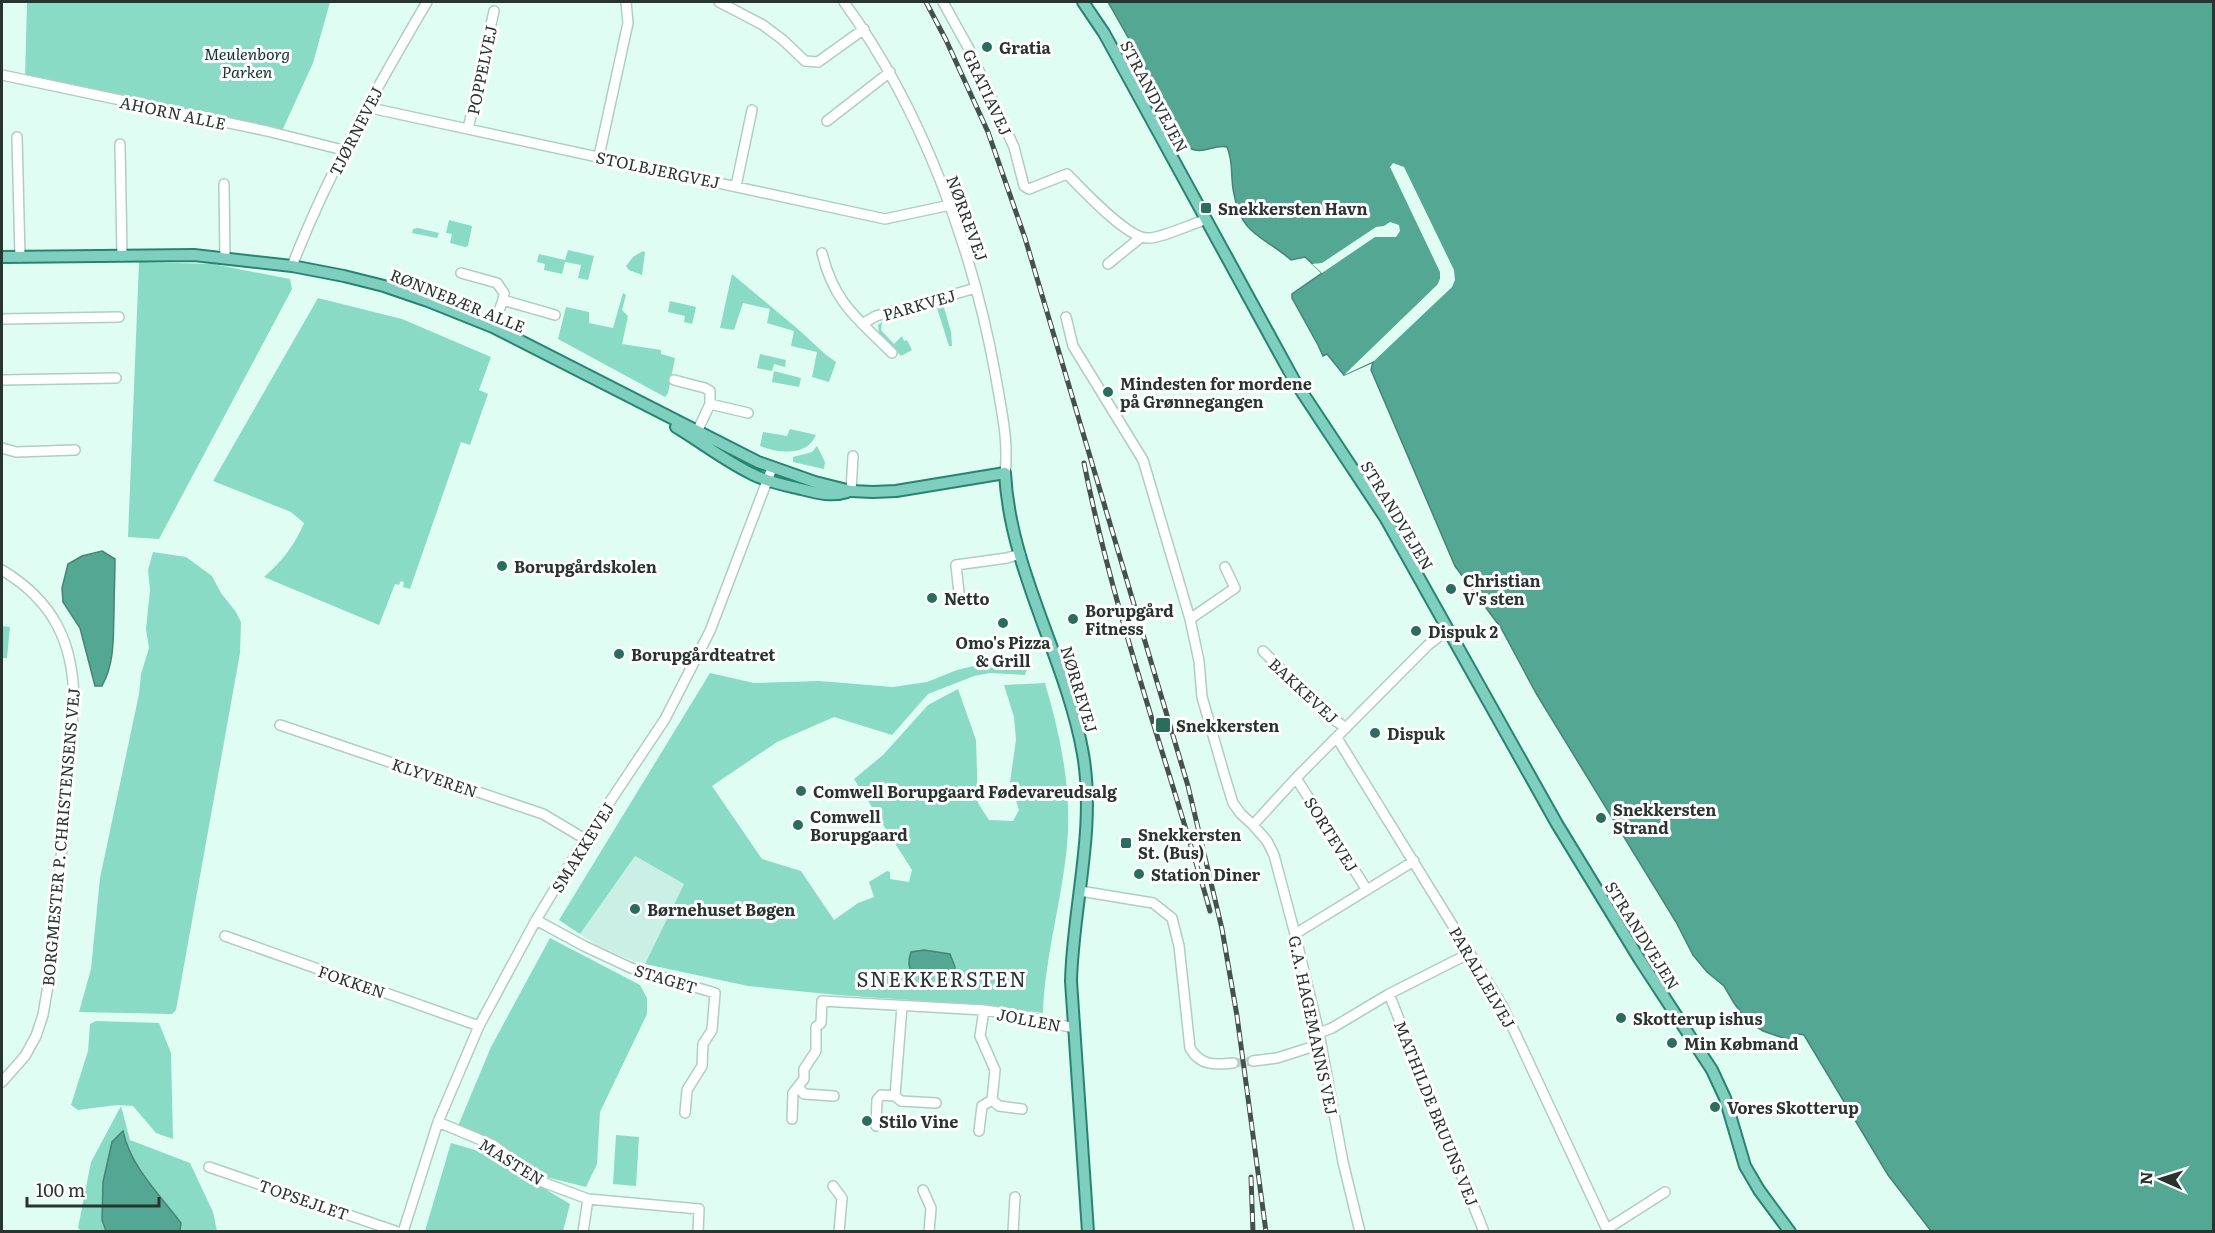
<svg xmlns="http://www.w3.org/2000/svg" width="2215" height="1233" viewBox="0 0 2215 1233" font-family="Literata,serif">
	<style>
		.built { fill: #caf0e5 }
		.green { fill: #8adbc5 }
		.water { fill: #54a792; stroke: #478475; stroke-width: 1.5 }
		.pier { fill: #dffdf3 }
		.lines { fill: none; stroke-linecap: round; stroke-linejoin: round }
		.minor-tunnel { stroke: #bbd5cc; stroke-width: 9; stroke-dasharray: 9 4.5; stroke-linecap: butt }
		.minor-casing { stroke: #b0cdc4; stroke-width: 12 }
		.major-casing { stroke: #288471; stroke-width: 14 }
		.minor { stroke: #fff; stroke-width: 9 }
		.major { stroke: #7ecfbe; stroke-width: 10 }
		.rail-casing { stroke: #44514d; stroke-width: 5 }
		.rail { stroke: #fff; stroke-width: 3; stroke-dasharray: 9; stroke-linecap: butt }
		.poi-dot { fill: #2b6d5d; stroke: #fff; stroke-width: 2 }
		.labels { text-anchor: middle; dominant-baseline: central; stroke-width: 6; stroke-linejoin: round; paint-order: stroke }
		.poi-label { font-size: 16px; font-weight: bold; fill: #293431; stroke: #fff; text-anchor: start }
		.park-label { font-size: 16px; font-style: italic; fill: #0c342b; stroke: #fff }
		.street-label { font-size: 16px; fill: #293431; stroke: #fff }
		.quarter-label { font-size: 20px; letter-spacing: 1.5px; fill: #293431; stroke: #fff }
	</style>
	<rect width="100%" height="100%" fill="#dffdf3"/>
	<path class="built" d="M635,856L684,884L645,964L633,961L598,946L580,934Z"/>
	<path class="green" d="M27,2H330L313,63L282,131L25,77Z
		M449,220L472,226L468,246L465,247L450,243L452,234L446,233Z
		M418,228L439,233L437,238L412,233L413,229Z
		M568,250L594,256L588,280L578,278L581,265L565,262L562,274L544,270L545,264L537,262L539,254L565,260Z
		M643,251L645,252L642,275L629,270L626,266L633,257Z
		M139,262L213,264L290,279L292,289L159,539L128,537Z
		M732,274L799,330L825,354L836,362L829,382L812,377L817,352L791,346L794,331L767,323L770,309L743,303L734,330L720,328Z
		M623,293L626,295L622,310L628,316L622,344L661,350V354L675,358L668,393L665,397L558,339L566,307L589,312V323L613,328Z
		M318,298L402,319L491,357L479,390L488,394L470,445L461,442L410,589L403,587L404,582L401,581L399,585L395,584L379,625L264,577C282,561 295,545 304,523L291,512L213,481Z
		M670,301L696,307L692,324L684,322L685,316L668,312Z
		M943,304L951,332L952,346H949L937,308Z
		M882,322L881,330L894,344L902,336L904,341L907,340L912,350L901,356L879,333L878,325Z
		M760,354L786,360L785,367L774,364L772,371L757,368Z
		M774,371L801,378L799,387L772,382Z
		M790,429L816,435C807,457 778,453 760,446L763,432L787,436Z
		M817,446L825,462L824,469L793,462V457L812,452Z
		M153,552L186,557L212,576L221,593L236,612L241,622L240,653L176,1010L172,1014L79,1012L91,969L100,878L139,694L141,674L149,648L146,629L150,590L148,570Z
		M2,626L10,627L7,658H2Z
		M982,664L1028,667L1025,675L990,673L974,676L928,694L892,735L834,717L777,742L712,786L762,859L801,871L834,920L858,903L874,897L869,882L887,871L890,872V879L909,882L912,870L854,779L883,755L928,705L958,689L976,740L978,803L989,820L1013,821L1019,810L1010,782L1016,740L1014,717L1004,685L1045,683C1059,731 1070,780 1068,831C1065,892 1045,952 1043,1013L983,1005L837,995L748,986L645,964L684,884L635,856L580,934L559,920L710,673L754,683L819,681L893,687L927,682L957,670Z
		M550,938L640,985L647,998V1014L600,1112L597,1164L586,1187L546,1177L493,1141L458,1126L491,1047Z
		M96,1021L159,1023L171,1053L173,1139L156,1133L133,1106L117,1105L78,1110L71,1105L88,1051L90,1024Z
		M121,1106L130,1140L190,1163L213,1212L217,1231H180L181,1223L144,1178L125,1142L123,1132L112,1142L103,1182L102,1220L106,1231H81L78,1228L91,1162Z
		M616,1135L639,1137L636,1186L613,1184Z
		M451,1143L485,1153L570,1204L563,1231H425Z"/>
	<path class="water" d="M1108,2H2213V1231H1931L1888,1175L1804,1035L1800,1034L1789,1040L1763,1031L1747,1021L1734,1003L1724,986L1707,972L1693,955L1676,922L1537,695L1501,628L1455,566L1371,370L1373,362L1344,375L1327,354L1323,356L1318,345L1292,298V294L1322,273L1305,257L1291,260C1263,235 1242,237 1234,194C1230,178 1234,163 1227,147C1213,144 1202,156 1188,147L1154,83Z
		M102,551L115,559C115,577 114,594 114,612C113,638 115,662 102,686H95L80,628L63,602L62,588L68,564L82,556Z
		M924,950L950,954L955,967L954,971H912C907,966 909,958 911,952Z
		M123,1131C130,1166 160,1195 181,1223L180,1231H106L102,1220L103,1182L112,1142Z"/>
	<path class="pier" d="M1393,163L1404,167L1454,270L1455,280L1452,287L1374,361L1344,375L1437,285L1440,279V272L1390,167Z
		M1390,222L1399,225L1400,231L1396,237H1375L1322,273L1312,264L1322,263L1376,227L1384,226Z"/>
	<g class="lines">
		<path class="minor-tunnel" d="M1233,1063L1253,1061"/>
		<g class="minor-casing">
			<path id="minor" d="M719,2L763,25L783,40L805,61L818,62L864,29
				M844,2C922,109 973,248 996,378C1001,409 1009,441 1005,473
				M943,2L969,49L1014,147L1024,186L1029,189L1067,174C1082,189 1127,238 1147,238C1160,239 1191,224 1205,220
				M2,75L267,131L343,150
				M366,107L885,219L950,205
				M827,121L890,72
				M468,129L494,11
				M17,137L20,257
				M120,144L122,256
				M599,156L628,23L626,2
				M224,184L225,258
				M736,186L752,110
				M822,253C834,303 858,319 892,353
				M1108,264L1140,238
				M292,266C328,173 377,87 427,2
				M461,273L497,283L504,293L503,300L555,315
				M1066,317L1073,346L1143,460L1190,619L1199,661L1202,697L1225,777L1233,803L1241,814L1253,825L1296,778L1427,646L1448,629
				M2,319L119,317
				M862,324L876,316L976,288
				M493,327L503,300
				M2,380L116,378
				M674,380L705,388L710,391V404L695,436
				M710,404L748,413
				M2,448L16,452L75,450
				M851,491L853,456
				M2,570C53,601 73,641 74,700L53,956L43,1015L36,1036L25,1056L2,1082
				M960,602L956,565L1007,558L1020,554
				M1190,619L1235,588L1225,567
				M1263,651L1326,714L1346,728
				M280,725L543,814L585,839
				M1337,738L1503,1007L1608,1232
				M1296,778L1367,890
				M1253,825L1267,841L1274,855L1295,934L1319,1033L1343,1162L1360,1232
				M1080,891L1153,903L1172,918L1179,946L1190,1048C1200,1066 1215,1065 1233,1063
				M536,920L584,946L631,968L715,993L712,1030L703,1044L702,1066L687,1090L685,1113
				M1295,934L1414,861
				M225,936L479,1026
				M1389,994L1484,1232
				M1319,1033L1332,1028L1389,994L1470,953
				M1253,1061L1277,1058L1321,1044
				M799,1088L804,1094L834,1096
				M895,1096L901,1101L936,1103
				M992,1100L999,1106L1022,1109
				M792,1119L793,1093L804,1079V1069L816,1051V1027L821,1023L822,1001L984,1010L1019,1015L1074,1028
				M438,1122L493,1145L545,1183L588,1199L699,1209L698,1232
				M876,1126L877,1100L881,1095L895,1096L902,1006
				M979,1131L982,1106L992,1100L995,1070L980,1036L984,1010
				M209,1167L398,1232
				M833,1186L842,1198L839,1232
				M923,1190L931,1208L929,1232
				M1607,1229L1665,1192
				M403,1232L438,1122L479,1026L536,920L585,839L665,719L710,631L772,468
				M583,1232L588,1199
				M1013,1232L1015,1197"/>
		</g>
		<g class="major-casing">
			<path id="major" d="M1083,2L1104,33L1294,380L1386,519L1557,824L1640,960L1712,1070L1725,1098L1745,1166L1759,1190L1790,1232
				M2,257L194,255L292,266L344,276L384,286L428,301L493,327L758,462L815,482L851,491L873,492L896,491L1005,473C1010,571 1066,658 1083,754C1096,830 1073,905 1071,981L1088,1232
				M676,427C701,442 725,461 752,474C767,482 785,485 801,489C817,493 832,497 847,492"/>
		</g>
		<use href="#minor" class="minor"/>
		<use href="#major" class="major"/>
		<g class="rail-casing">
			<path id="rail" d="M926,2L946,40L988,132L1025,238L1188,786L1222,929L1237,1016L1266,1232
				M1084,463C1114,615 1168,762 1210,911
				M1251,1177L1253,1232"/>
		</g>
		<use href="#rail" class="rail"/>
	</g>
	<g class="poi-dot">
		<circle cx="987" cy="47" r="6"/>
		<rect x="1200" y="202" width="12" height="12" rx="3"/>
		<circle cx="1108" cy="392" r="6"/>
		<circle cx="502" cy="566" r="6"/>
		<circle cx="1451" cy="589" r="6"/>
		<circle cx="932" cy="598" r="6"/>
		<circle cx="1073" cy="619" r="6"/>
		<circle cx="1003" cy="623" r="6"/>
		<circle cx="1416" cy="631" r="6"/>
		<circle cx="619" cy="654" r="6"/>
		<rect x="1155" y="717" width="16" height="16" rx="3"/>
		<circle cx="1375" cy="733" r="6"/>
		<circle cx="801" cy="791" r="6"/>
		<circle cx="1601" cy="818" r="6"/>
		<circle cx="798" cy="825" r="6"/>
		<rect x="1120" y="837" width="12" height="12" rx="3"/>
		<circle cx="1139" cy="874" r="6"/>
		<circle cx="635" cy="909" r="6"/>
		<circle cx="1621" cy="1018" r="6"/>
		<circle cx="1672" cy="1043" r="6"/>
		<circle cx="1715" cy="1107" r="6"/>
		<circle cx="867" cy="1121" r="6"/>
	</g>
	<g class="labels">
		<g class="poi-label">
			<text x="999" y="47">Gratia</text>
			<text x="1218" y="208">Snekkersten Havn</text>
			<text x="1120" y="383">Mindesten for mordene<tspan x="1120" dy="18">på Grønnegangen</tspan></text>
			<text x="514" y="566">Borupgårdskolen</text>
			<text x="1463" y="580">Christian<tspan x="1463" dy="18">V's sten</tspan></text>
			<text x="944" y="598">Netto</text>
			<text x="1085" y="610">Borupgård<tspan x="1085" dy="18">Fitness</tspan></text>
			<text x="1428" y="631">Dispuk 2</text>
			<text x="1003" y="642" text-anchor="middle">Omo's Pizza<tspan x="1003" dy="18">&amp; Grill</tspan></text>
			<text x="631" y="654">Borupgårdteatret</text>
			<text x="1176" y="725">Snekkersten</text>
			<text x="1387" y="733">Dispuk</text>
			<text x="813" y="791">Comwell Borupgaard Fødevareudsalg</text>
			<text x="1613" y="809">Snekkersten<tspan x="1613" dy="18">Strand</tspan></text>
			<text x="810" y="816">Comwell<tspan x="810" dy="18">Borupgaard</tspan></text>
			<text x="1138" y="834">Snekkersten<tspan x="1138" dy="18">St. (Bus)</tspan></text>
			<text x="1151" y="874">Station Diner</text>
			<text x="647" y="909">Børnehuset Bøgen</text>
			<text x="1633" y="1018">Skotterup ishus</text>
			<text x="1684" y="1043">Min Købmand</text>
			<text x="1727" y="1107">Vores Skotterup</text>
			<text x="879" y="1121">Stilo Vine</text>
		</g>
		<g class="park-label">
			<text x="247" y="53">Meulenborg<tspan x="247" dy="18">Parken</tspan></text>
		</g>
		<g class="street-label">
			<text transform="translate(481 70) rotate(-78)">POPPELVEJ</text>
			<text transform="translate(988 92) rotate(65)">GRATIAVEJ</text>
			<text transform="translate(1155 96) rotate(62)">STRANDVEJEN</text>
			<text transform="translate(173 112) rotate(12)">AHORN ALLE</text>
			<text transform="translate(355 131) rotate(-63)">TJØRNEVEJ</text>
			<text transform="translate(658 169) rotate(12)">STOLBJERGVEJ</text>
			<text transform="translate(968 218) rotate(70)">NØRREVEJ</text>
			<text transform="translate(458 300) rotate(22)">RØNNEBÆR ALLE</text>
			<text transform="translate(919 304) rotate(-16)">PARKVEJ</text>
			<text transform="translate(1398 515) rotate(59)">STRANDVEJEN</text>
			<text transform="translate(1080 689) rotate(73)">NØRREVEJ</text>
			<text transform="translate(1304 690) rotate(43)">BAKKEVEJ</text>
			<text transform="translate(435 777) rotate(19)">KLYVEREN</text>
			<text transform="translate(1332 834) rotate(58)">SORTEVEJ</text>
			<text transform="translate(60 837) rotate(-85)">BORGMESTER P. CHRISTENSENS VEJ</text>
			<text transform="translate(582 847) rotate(-58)">SMAKKEVEJ</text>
			<text transform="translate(1643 935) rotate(58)">STRANDVEJEN</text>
			<text transform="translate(1483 977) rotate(60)">PARALLELVEJ</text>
			<text transform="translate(666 978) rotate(17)">STAGET</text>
			<text transform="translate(352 981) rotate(19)">FOKKEN</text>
			<text transform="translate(1029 1019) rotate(11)">JOLLEN</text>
			<text transform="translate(1314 1025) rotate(78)">G.A. HAGEMANNS VEJ</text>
			<text transform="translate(1437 1113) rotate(68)">MATHILDE BRUUNS VEJ</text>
			<text transform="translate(512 1161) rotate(32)">MASTEN</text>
			<text transform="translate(304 1199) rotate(19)">TOPSEJLET</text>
		</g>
		<g class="quarter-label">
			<text x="942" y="978">SNEKKERSTEN</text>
		</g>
	</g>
	<rect width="2215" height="1233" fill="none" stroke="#293431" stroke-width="6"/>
	<g transform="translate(2161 1179) rotate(273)" stroke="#ffffff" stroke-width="4.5" paint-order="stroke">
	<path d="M0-4.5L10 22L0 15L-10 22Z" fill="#293431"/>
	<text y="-9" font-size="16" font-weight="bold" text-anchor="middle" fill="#293431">N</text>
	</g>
	<path d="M27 1197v9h132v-9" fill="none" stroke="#293431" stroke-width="3"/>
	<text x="36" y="1197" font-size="18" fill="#293431" stroke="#ffffff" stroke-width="4.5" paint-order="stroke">100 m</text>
</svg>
